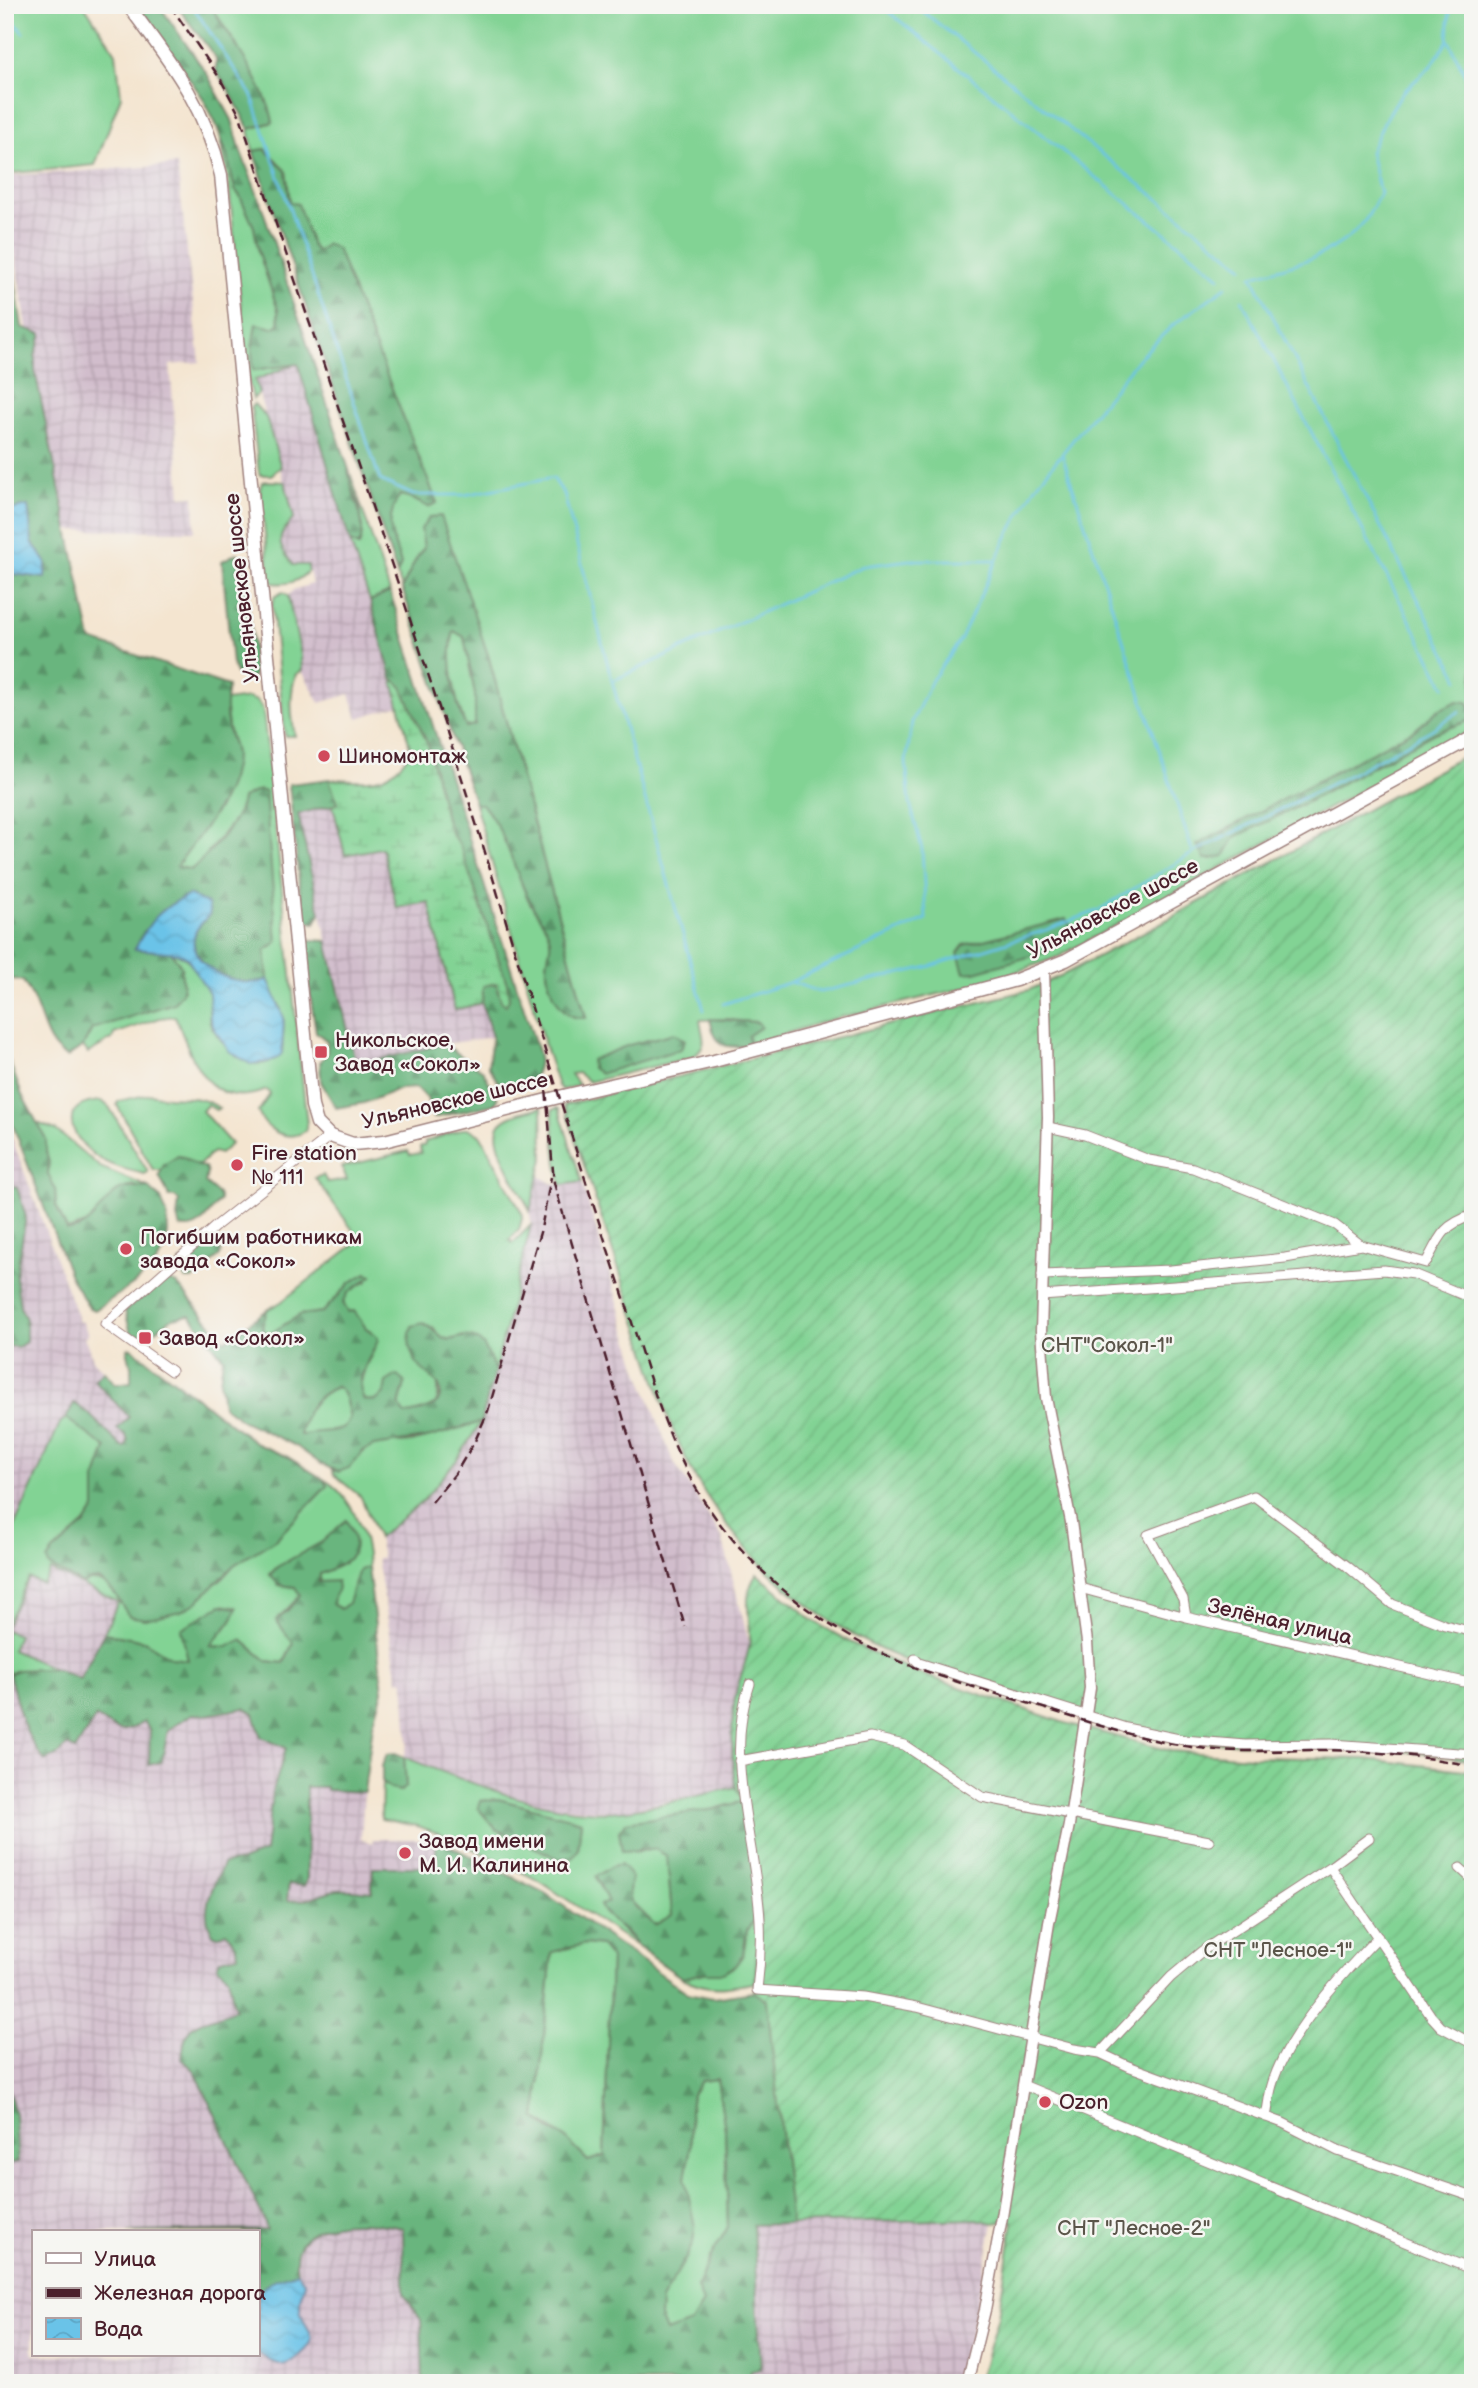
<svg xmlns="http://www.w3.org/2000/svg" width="1478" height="2388" viewBox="0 0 1478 2388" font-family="'Balsamiq Sans',sans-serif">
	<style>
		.industrial { fill: url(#industrial-grid); fill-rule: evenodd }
		.grass { fill: #82d394; stroke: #667960; stroke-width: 2; fill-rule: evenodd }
		.forest { fill: url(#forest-firs); stroke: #5a6a54; stroke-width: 2; fill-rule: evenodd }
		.wetland { fill: url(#wetland-marsh); stroke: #667960; stroke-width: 2 }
		.garden { fill: url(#garden-furrows); stroke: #667960; stroke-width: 2 }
		.water { fill: url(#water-waves); stroke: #5a718a; stroke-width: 2 }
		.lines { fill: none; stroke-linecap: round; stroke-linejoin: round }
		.stream { stroke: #6ac3e8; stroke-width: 2.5 }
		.minor-casing { stroke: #9f827e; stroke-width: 11 }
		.tertiary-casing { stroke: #9f827e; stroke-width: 13 }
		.secondary-casing { stroke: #9f827e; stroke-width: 15 }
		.minor { stroke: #fff; stroke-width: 9 }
		.tertiary { stroke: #fff; stroke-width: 10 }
		.secondary { stroke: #fff; stroke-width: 12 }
		.rail { stroke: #4a1f2b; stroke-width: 2.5; stroke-dasharray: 10 5; stroke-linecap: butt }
		.poi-dot { fill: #d1495b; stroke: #f6f6f2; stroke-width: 2.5 }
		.labels { text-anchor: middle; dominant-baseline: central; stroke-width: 5; stroke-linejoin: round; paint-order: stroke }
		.street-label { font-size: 21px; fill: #4a1f2b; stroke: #f6f6f2 }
		.poi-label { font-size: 21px; fill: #4a1f2b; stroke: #f6f6f2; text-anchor: start }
		.park-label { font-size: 21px; fill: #5b554a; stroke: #f6f6f2 }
	</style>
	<defs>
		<pattern id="industrial-grid" width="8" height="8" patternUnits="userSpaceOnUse" patternTransform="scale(1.75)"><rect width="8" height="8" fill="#d1bdcc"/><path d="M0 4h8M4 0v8" fill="none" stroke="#b5a2af"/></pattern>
		<pattern id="forest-firs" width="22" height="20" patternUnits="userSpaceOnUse" patternTransform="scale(1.75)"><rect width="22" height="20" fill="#69b57e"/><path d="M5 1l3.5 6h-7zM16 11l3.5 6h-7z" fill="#589367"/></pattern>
		<pattern id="wetland-marsh" width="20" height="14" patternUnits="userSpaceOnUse" patternTransform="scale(1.75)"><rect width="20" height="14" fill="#82d394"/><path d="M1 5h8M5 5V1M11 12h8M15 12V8" fill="none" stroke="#72b580"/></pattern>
		<pattern id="garden-furrows" width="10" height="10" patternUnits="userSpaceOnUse" patternTransform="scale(1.75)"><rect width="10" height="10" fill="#82d394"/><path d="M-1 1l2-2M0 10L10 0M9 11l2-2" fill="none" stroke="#72b580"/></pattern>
		<pattern id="water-waves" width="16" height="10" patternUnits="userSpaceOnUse" patternTransform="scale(1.75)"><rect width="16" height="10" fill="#6ac3e8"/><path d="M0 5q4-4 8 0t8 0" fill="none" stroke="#5da7c7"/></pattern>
	</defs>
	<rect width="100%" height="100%" fill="#f6f6f2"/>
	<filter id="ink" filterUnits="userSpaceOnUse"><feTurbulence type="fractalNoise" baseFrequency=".0143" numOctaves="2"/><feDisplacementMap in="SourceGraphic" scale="14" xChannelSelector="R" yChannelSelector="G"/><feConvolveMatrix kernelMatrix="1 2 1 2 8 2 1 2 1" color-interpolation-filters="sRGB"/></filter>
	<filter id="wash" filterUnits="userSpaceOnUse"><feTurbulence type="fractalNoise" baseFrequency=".00686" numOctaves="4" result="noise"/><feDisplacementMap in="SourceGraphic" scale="28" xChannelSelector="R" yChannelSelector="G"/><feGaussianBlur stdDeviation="1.57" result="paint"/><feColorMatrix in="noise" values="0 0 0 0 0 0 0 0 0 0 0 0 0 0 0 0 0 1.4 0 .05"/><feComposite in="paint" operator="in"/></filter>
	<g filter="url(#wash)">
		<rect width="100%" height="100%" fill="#f4e5d0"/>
		<path class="industrial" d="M177,165L200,362L170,365L181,497L194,496L195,531L61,530L5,195V176Z
			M298,363L400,705L358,718L350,694L320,703L302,671L301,655L288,596L293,590L312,584L308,566L293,565L281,548L282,532L294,517L255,380Z
			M333,806L346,854L382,847L397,907L429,901L455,1010L482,1003L492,1037L444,1044L356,1065L298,814Z
			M5,1119L79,1322L82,1321L88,1334L84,1337L94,1361L104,1371L94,1381L129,1417L234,1565L326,1790L364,1792L361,1839L372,1843L373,1839H430L446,1844L545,1893L742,2032L976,2219L993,2223L961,2383H5ZM33,2232H257V2355H33Z
			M538,1175L551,1183L561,1185L582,1182L637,1366L672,1459L722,1537L750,1646L735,1696L732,1730L736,1787L620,1811L589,1810L553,1806L478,1787L404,1757L408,1744L404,1680H398L377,1558H382L378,1538L423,1501L457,1460L481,1421L531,1225L530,1211Z"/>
		<path class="grass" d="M5,5H84L116,53L121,96L95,165L5,174Z
			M210,5H1473V709L1467,702L1438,710L1416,729L1225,830L1235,837L1307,802L1434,733L1468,721L1473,724V729L1058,957L981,984L829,1020L750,1045L747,1036L757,1022H741L729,1019L700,1020C702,1037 710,1044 693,1057L589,1082L578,1073L571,1074L579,1085L562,1090L558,1086L547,1053L475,804H482C507,832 513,868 529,901C535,912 545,923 549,934C553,946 548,954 547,966C545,986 560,1005 574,1017H586L488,655L424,548C413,560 410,574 402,588L397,574L401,564C392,536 383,522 399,495L409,497L428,507L437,502L318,253L312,246L305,226L290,202L286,171L266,149L253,151L249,129L273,122L236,44ZM1070,934L1046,952L964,945Z
			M220,134L227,155L235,190L240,196L254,227L259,253L278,310L279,324L273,328L256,324L252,349L253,370L298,363L255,380L259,393L253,399L248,377L229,185Z
			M254,404L266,417L281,467L271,475H260L259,472L251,407Z
			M348,467L390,592L370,601L350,542L359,546L360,508L349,480Z
			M268,481L285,482L294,518C275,539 277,543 293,565H308V571C298,582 288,585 273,583L270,580L260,489L262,482Z
			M283,592L288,596L301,655L302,671L296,674C289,695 291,715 295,736H285L272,604L275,596Z
			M454,631L464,637L475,694V725L466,727C455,701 446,658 454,631Z
			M248,698L257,701L263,710L307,1125L305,1131C287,1143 265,1130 258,1112L270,1094L267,1090C207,1113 193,1059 175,1016L160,1018L114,1034L112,1039L88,1053L83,1046L92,1029L174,1003L183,991L181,966L171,952C188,954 205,978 210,994C212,1005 206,1017 212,1027C222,1044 245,1071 268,1062C273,1060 277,1056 282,1053L284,1023L280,1006L272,992L268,979L265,951L277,942L241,811L203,859L191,870L176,866L220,806L235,754L228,727L225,701Z
			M151,1094C177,1102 195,1091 219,1108L216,1110L207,1105L202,1111L231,1144L220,1154L213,1152L197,1167L184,1157L178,1156L161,1170H153L117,1105L118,1101Z
			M102,1101L109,1107L148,1172L145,1174C127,1170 109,1166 94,1155C68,1134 58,1103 102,1101Z
			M542,1107L543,1159L530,1211C523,1193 487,1141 500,1124C509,1113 529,1111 542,1107Z
			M557,1108L559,1109L582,1182L561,1185L557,1165L552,1110Z
			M35,1122L56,1130L100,1167L148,1187L141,1188L132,1185L116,1192L89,1223L67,1230L56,1206L55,1189L48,1174L44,1134Z
			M462,1129H470L481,1136L523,1215L519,1230L509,1240L513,1243L531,1225L495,1371L483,1345L463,1336C449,1342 442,1340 433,1328L428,1375L437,1382C443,1411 427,1409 405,1415L399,1406L405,1384L385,1393L376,1401L364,1400L359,1390L365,1368L376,1346L371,1331L366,1328L354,1311L348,1312C335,1297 355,1287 368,1281L367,1273L351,1282L323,1312L300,1315L271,1333L265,1332L262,1327L267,1310L281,1302L360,1240L315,1178L323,1175L327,1182L347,1180L342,1167L408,1151L410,1155L421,1153L420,1147L425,1145V1142Z
			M336,1387C347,1392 346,1407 350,1417L345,1427C337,1430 307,1436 300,1435C304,1413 314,1396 336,1387Z
			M66,1418L107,1447L95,1480V1509L85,1524L53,1552L90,1580C104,1579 117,1590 120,1603L220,1581L234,1565L276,1539L327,1486L323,1479C352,1495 367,1535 368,1567L359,1571L348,1604L341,1609L333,1605V1596L319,1583L320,1574L345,1563L322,1542L277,1567L270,1574L279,1585L295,1587L301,1595L276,1620L293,1643L284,1663L267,1661L242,1640L227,1647L209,1646L231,1622L236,1607L221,1605L186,1644L189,1660L172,1658L144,1641L104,1633L118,1602L50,1570L43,1584L29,1578L5,1627V1548L60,1423Z
			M481,1422L457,1460L423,1501L378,1538L361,1497L334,1475L332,1470C351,1476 357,1452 372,1446C385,1442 398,1444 411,1442C435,1437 457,1428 481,1422Z
			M5,1630L18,1635L12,1650L55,1669L17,1670L9,1674L5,1662Z
			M404,1757C465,1781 554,1818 620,1811C659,1807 698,1795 736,1787L743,1801L715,1809L633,1852L655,1849L667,1856L672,1915L655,1925L629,1899L627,1890L597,1877L609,1902L600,1905C609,1922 627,1932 638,1947L538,1880L447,1836L417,1826L381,1819L382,1783L391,1789L400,1791L406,1786ZM498,1799L581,1821L578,1850L559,1859L496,1829L478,1808L481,1801Z
			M760,1912L757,1982C727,1988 710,1992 682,1978L704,1973H718L743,1955L747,1931Z
			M585,1944L601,1946L611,1958L604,2156L588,2161L564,2137L536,2118L552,1952Z
			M717,2079L725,2129L728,2227L711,2256L697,2287L703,2303L691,2323L666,2332L660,2317L661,2300L693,2243L685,2178L691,2145L690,2110L692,2094L701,2081Z"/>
		<path class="forest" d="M137,5H159L207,74L232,120L241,152L260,201L348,467C349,494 370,520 359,546L350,542L298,364L253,370L252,349L256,324L273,328L279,324L278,310L259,253L254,227L240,196L235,190L227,155L216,124L203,98Z
			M176,5H210C229,35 268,89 273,122L249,129L230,92L216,71V58Z
			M265,149L286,171L290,202L298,204L312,246L318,252L327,244L337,249L437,503L428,507L409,497L400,495C383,522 392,536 401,564L397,574L253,151Z
			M5,213L22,327L42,334L35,356V371L91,640L228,686C225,701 225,714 228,729C230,738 235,747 235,756C234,797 199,834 177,866L191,870C209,854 239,822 242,798L259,790L265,792L277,942L265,951L268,979C243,992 181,966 196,931C199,925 206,919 210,914L136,949L171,952L181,966L183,991L174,1003L92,1029L83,1046L67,1057C47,1047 44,1025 36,1006C33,997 28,989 23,981L8,978L5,981V573L45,578L46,562L32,542L28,506L5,511Z
			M441,516L488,655L586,1018C582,1018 579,1018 575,1017C559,1013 547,984 547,969C546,955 554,946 548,932C544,921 534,911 529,900C513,867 506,832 482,804H475L402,588C410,574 413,560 424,548L421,529L430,517ZM454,631L464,637L475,694V725L466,727C455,705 446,654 454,631Z
			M237,553L243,558L256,672L252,678L237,675L232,664L222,561Z
			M390,592L539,1055C539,1081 525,1089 500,1085L488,1066L492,1037L482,1003L483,986L496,983L501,1000L509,999L507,984L460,846L451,833L446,819L428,745L402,687L392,678L370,601Z
			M1458,701L1467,702L1473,709V724L1468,721L1434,733L1307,802L1235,837L1224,856L1211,859H1205L1197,845L1416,729L1438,710Z
			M329,779L338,804L298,814L320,913L315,923L303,921L289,784Z
			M1066,919L1070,925V934L1046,952L975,972L964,973L958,953L964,945Z
			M310,940L327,941L356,1065L444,1044L483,1071L498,1099L495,1104L433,1118L427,1098L416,1088L400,1089L364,1103L336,1108L321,1082L320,1062L327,1053V1041L316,1032L303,949Z
			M710,1019L757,1022L761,1027L748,1036L750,1045C723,1049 716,1047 710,1019Z
			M674,1033L685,1040L681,1049L600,1074L592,1068L591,1060L629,1045Z
			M5,1050L22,1095L46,1139V1151L49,1162L48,1174L55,1189L56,1206L67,1230C90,1230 99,1206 115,1193C126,1184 136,1189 148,1187L161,1199L167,1215L168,1233L165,1250L155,1264L134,1284L95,1310L89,1308L70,1276L5,1104Z
			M178,1156C189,1158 193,1167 205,1167L207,1172L205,1183L218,1194L220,1200C208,1213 200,1233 180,1227L177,1218L179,1201L175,1197H169L159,1175L164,1165Z
			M6,1184L17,1187L26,1217L16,1277L20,1307L26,1319V1342L18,1347L5,1346Z
			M210,1239L221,1250L220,1256L192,1279H185L179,1269L180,1263L205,1240Z
			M367,1273L372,1276L348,1293L343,1303L348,1312L354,1311L366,1328L376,1335L378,1340C370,1360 353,1378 364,1400L376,1401L384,1393L386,1382L397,1375L405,1383L399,1405L405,1415C419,1411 451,1407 437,1382C435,1379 431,1378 428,1375C412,1361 405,1346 412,1326L423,1323C432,1327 438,1337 446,1339C453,1341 455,1338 462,1337C483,1333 489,1356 495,1371L481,1422L431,1437L374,1446L363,1451L349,1468L338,1472L321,1464L296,1446L243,1421L223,1406L220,1383L223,1358L190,1315L173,1318L149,1335L143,1337L131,1334L125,1311L156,1285L167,1280L177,1284L225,1341L267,1310L262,1327L265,1332L271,1333L300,1315L323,1312L351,1282ZM336,1387C347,1392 346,1407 350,1417C345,1432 332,1431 318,1432C311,1432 308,1436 300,1435C303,1413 315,1395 336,1387Z
			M131,1348L259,1445L286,1456L323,1479L327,1486L276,1539L234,1565L196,1603L181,1611L145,1619L129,1616C117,1599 117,1592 99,1579L90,1580L83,1584L49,1566L47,1560L53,1552L85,1524L95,1509V1480L106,1448L66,1418L74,1403L88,1413L122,1447H125L128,1442L126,1435L117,1429L129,1417L94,1380L104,1371L115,1384L131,1382V1366L127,1349Z
			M346,1520C366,1553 350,1562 320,1574L319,1582L337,1581L338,1589L334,1596L333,1605L341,1609L348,1603L359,1570L368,1567L383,1691L373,1725L364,1792L326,1790V1787H306L307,1878L304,1886L289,1884L287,1900C311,1903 315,1893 337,1890C349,1889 361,1891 372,1892L373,1867H428V1862H436V1845L430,1844V1839L446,1844L545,1893L688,1993L713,1998L754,1992L767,2000L791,2224L753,2225L761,2369L751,2371L749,2383H423L421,2320L404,2294L403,2228C366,2221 286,2213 297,2272L274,2280L257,2292V2232H128L267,2230L264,2220L195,2071L182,2059C185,2013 202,2027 235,2009L228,1976L217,1966L220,1959L238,1955L237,1947L226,1932L220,1935H214C197,1914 214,1885 223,1864L241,1861L265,1852L272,1794L286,1748L261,1737L254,1714L245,1708L206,1715L192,1714L168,1730L162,1762L149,1765L150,1731L144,1721C121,1737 118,1731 96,1717L75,1750L68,1745L56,1756L45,1761C23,1736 18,1705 9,1674L17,1670L55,1669L80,1679L104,1633L144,1641L172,1658L188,1660L181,1629L221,1605L237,1608L231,1622L210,1646L227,1647L242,1640L267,1661L284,1663L293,1643L276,1620L288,1610L300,1595L295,1587L279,1585L270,1575L277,1567L322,1542ZM585,1944L601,1946L611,1958L604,2156L588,2161L564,2137L549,2129L536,2118L552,1952ZM717,2079L725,2129L728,2227L711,2256L697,2287L703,2303L691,2323L666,2332L660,2317L661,2300L686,2258L693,2243L695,2227L685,2178L691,2145L690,2110L692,2094L701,2081Z
			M395,1753L404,1757L406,1786L401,1791L391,1789L382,1783V1766L387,1754Z
			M498,1799L581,1821L578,1850L572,1858L559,1859L496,1829L478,1808L481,1801Z
			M743,1801L760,1912L747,1930L743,1955L735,1966L723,1973H704L682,1978L638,1947L630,1936L604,1913L600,1905L608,1902L596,1877L612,1866L621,1864L632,1878C622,1902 639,1909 655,1925L672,1915L667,1856L655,1849L622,1851L619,1831L626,1822L715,1809Z
			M5,2077L15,2114L18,2162L5,2167Z"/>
		<path class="wetland" d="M392,678L402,687L428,745L446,819L451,833L460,846L507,984L509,999L506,1005L501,1001L496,983L483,986L482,1003L455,1010L429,902L397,908L382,848L345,855L333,806L338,803L329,779C367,779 386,789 411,751Z"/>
		<path class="garden" d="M1473,751V1761L1425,1753L1327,1746L1170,1741L922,1667C824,1631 746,1566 694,1475C685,1459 679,1442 671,1426L564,1105L1029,990L1067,973L1176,915Z
			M757,1574L815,1622L850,1642L918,1673L1062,1722L1171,1751L1252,1757L1365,1759L1473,1771V2383H978L998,2316L1013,2221L993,2223L976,2219L791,2224L767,2000L754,1992L760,1912L743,1801C741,1797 737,1791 736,1787C731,1767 731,1714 736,1694C739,1678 746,1663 749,1647C754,1620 739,1599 757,1574Z"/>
		<path class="water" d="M28,506L32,542L46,562L45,578L5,573V511Z
			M189,895L208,904L210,914C206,919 199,925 196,931C181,966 243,992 268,979L284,1018L282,1053L278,1058L268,1062L250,1064L229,1051L214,1029L210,1018L209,993L187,958L177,953L135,949C149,921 160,908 189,895Z
			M297,2272L305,2283C304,2288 301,2294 300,2300C297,2334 337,2334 284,2366L270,2361L257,2352V2292L274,2280Z"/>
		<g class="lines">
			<path class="stream" d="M192,5L252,96L380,480L413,495H464L553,478L564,494L612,681L704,1010
				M880,5L1220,277
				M915,5L1243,267
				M1450,5L1448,40L1432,65L1401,94L1384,122L1370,152L1380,193C1375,203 1370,214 1364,222C1336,256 1292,265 1252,276L1459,679
				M5,9L23,33
				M1449,41L1473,91
				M1242,300L1445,687
				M1062,454L1193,853
				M612,681L863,566L909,560H996
				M791,982L820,992L928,967L1046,930L1097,911L1193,853L1353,773L1431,730L1460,711
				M723,1004L791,982L926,919L922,849L910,803L906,762L912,722L932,680L961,639L1007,537L1036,486L1138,359L1174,324L1226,287"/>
		</g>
	</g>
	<g filter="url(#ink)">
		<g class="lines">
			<g class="minor-casing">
				<path id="minor" d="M1048,1127L1085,1135L1149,1160L1193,1168L1335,1225L1361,1245L1426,1263C1440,1236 1443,1225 1473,1215
					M1042,1275L1171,1270L1285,1258L1361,1245
					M1042,1296L1384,1270L1413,1274L1473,1299
					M171,1371L105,1324L217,1225L330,1136
					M1080,1588L1186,1617L1473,1684
					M1186,1617L1183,1599L1148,1535L1254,1496L1347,1566L1392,1604L1445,1625L1473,1632
					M915,1659L919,1663L1126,1728L1184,1740L1245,1745L1332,1744L1473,1754
					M750,1684C723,1760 756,1842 760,1920C761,1943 760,1967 757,1990L863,1997L917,2007L1074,2049L1100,2053L1128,2066L1283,2123L1338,2151L1473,2197
					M739,1761L870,1737L904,1745L982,1797L1209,1841
					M1330,1867L1431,2016L1441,2027L1473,2044
					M1460,1868L1473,1880
					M1100,2053L1171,1977L1202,1951L1330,1867L1369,1838
					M1023,2085L1473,2270
					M1266,2117C1268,2107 1269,2095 1272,2085C1286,2036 1343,1973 1378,1937"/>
			</g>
			<g class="tertiary-casing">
				<path id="tertiary" d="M967,2383L985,2310L1002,2217L1049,1923L1069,1825L1090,1688L1087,1642L1071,1522L1046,1398L1041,1331L1048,1117L1044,970"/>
			</g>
			<g class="secondary-casing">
				<path id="secondary" d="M128,5C171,63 204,103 221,175L312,1106L317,1123L330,1136L353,1144L384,1141L559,1097L714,1061L1016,980L1066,960L1473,737"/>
			</g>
			<use href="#minor" class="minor"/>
			<use href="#tertiary" class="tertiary"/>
			<use href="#secondary" class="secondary"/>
			<path class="rail" d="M170,5L221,80L240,116C327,380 422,642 502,908C541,1038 580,1167 623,1295C645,1360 662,1430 697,1490C733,1549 785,1598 845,1634C898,1666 958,1682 1017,1700C1081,1719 1141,1742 1207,1749C1246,1753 1285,1750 1323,1750C1374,1751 1423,1756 1473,1766
				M545,1076L554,1183L685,1627
				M432,1502L455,1474L475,1441L488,1411L541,1229L551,1177"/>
		</g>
	</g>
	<g class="poi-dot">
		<circle cx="324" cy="756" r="7"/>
		<rect x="314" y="1045" width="14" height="14" rx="3.5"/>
		<circle cx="237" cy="1165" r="7"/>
		<circle cx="126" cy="1249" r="7"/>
		<rect x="138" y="1331" width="14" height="14" rx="3.5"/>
		<circle cx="405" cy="1853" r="7"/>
		<circle cx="1045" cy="2102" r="7"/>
	</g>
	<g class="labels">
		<g class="street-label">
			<text transform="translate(242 588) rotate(-96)">Ульяновское шоссе</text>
			<text transform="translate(1113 909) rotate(-28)">Ульяновское шоссе</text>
			<text transform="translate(455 1101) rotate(-13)">Ульяновское шоссе</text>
			<text transform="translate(1280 1622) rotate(13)">Зелёная улица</text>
		</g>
		<g class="poi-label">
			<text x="338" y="756">Шиномонтаж</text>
			<text x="335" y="1040">Никольское,<tspan x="335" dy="24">Завод «Сокол»</tspan></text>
			<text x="251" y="1153">Fire station<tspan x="251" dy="24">№ 111</tspan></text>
			<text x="140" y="1237">Погибшим работникам<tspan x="140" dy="24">завода «Сокол»</tspan></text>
			<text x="159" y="1338">Завод «Сокол»</text>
			<text x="419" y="1841">Завод имени<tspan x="419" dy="24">М. И. Калинина</tspan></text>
			<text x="1059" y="2102">Ozon</text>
		</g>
		<g class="park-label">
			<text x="1107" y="1345">СНТ"Сокол-1"</text>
			<text x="1278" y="1950">СНТ "Лесное-1"</text>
			<text x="1134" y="2228">СНТ "Лесное-2"</text>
		</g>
	</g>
	<rect width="1478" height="2388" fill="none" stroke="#f6f6f2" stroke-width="28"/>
	<rect x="32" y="2230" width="228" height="126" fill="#f6f6f2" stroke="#b1a0a2" stroke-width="2"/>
	<rect x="46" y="2253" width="35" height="10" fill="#ffffff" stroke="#b1a0a2" stroke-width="2"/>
	<text x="94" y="2266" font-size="21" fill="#4a1f2b">Улица</text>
	<rect x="46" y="2288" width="35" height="10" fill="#4a1f2b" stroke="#b1a0a2" stroke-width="2"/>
	<text x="94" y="2300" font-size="21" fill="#4a1f2b">Железная дорога</text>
	<rect x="46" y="2318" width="35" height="21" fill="url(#water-waves)" stroke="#b1a0a2" stroke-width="2"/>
	<text x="94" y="2336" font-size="21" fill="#4a1f2b">Вода</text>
</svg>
